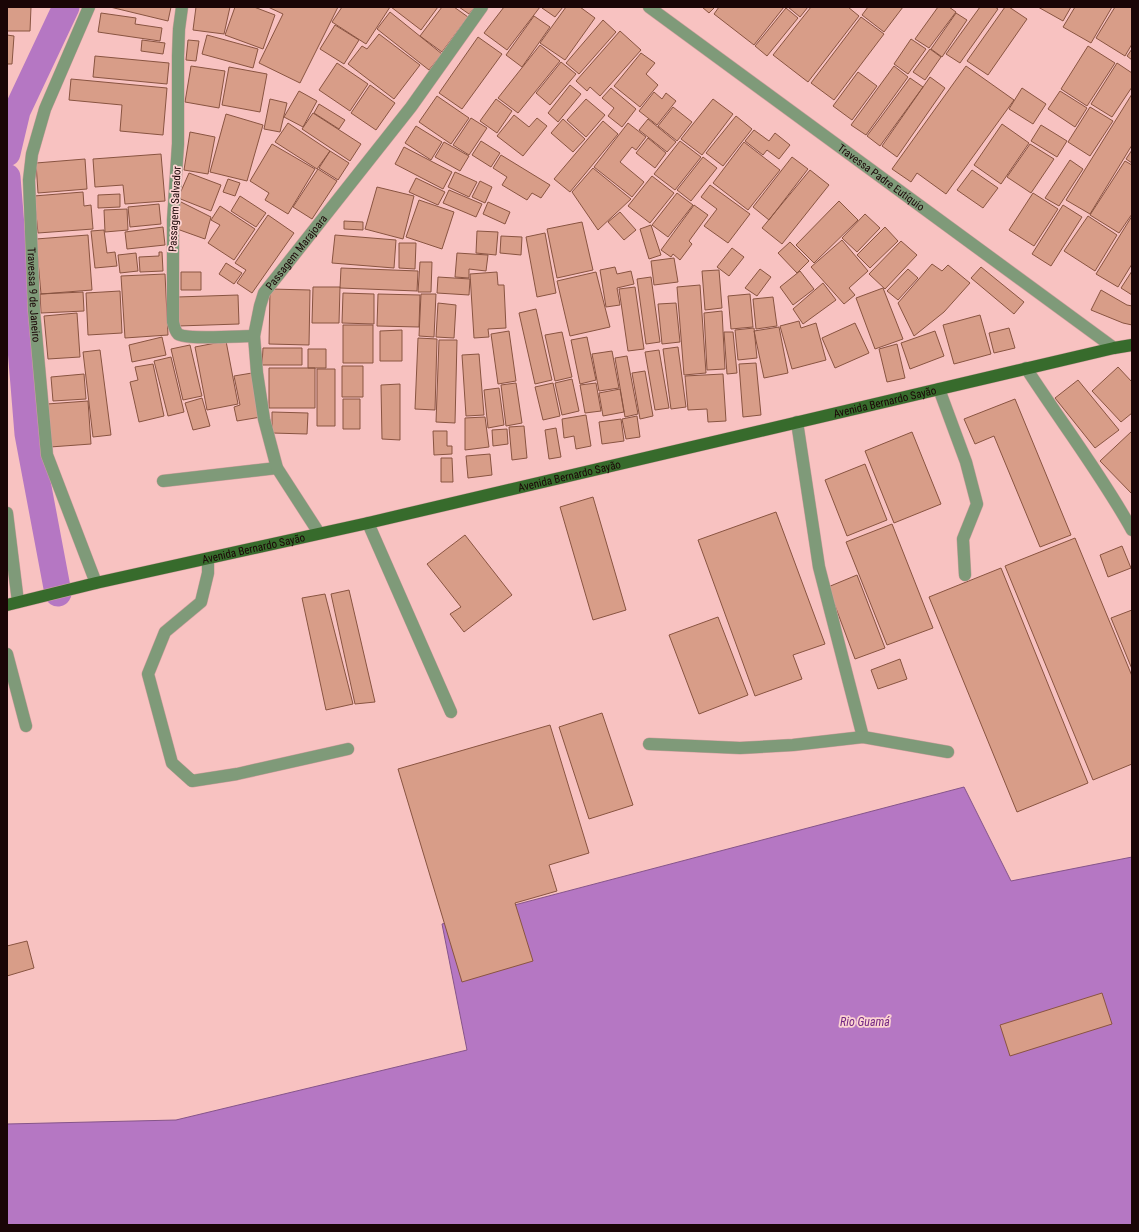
<svg xmlns="http://www.w3.org/2000/svg" width="1139" height="1232" viewBox="0 0 1139 1232" font-family="'Roboto Condensed',sans-serif">
	<style>
		.water { fill: #b577c3; stroke: #86558a }
		.lines { fill: none; stroke-linecap: round; stroke-linejoin: round }
		.canal { stroke: #b577c3; stroke-width: 27 }
		.building { fill: #d89d88; stroke: #895441 }
		.minor-casing { stroke: #d0a09f; stroke-width: 13 }
		.major-casing { stroke: #d0a09f; stroke-width: 13 }
		.minor { stroke: #7f9a79; stroke-width: 12 }
		.major { stroke: #376b2c; stroke-width: 12 }
		.labels { text-anchor: middle; dominant-baseline: central; stroke-width: 3.5; stroke-linejoin: round; paint-order: stroke }
		.street-label { font-size: 11px; fill: #1a0506; stroke: #fcd3d2 }
		.water-label { font-size: 12px; font-style: italic; fill: #732783; stroke: #fcd3d2 }
	</style>
	<rect width="100%" height="100%" fill="#f8c2c1"/>
	<path class="water" d="M964,787L1011,881L1132,857V1225H7V1124L176,1120L467,1050L442,924Z"/>
	<g class="lines">
		<path class="canal" d="M7,153L17,111L66,7
			M7,177L28,434L58,593"/>
	</g>
	<path class="building" d="M7,7H31L30,31H7Z
		M110,7H171L168,21Z
		M196,7H230L224,34L193,30Z
		M235,7H254L275,15L263,49L225,35Z
		M268,7H338L300,83L259,63L283,14Z
		M342,7H390L366,44L332,22Z
		M391,7H438L421,30Z
		M442,7H454L468,17L442,52L420,36Z
		M459,7H475L469,14Z
		M504,7H540L507,50L484,33Z
		M543,7H563L555,17L542,8Z
		M566,7H580L595,18L565,60L540,43Z
		M702,7H715L709,13Z
		M719,7H784L754,45L714,14Z
		M788,7H808L800,17Z
		M811,7H848L859,16L808,82L773,55Z
		M868,7H903L884,32L862,15Z
		M938,7H949L956,12L929,48L915,39Z
		M980,7H995L998,9L960,63L946,54Z
		M1005,7H1009L1027,19L988,75L967,61Z
		M1038,7H1071L1063,21Z
		M1075,7H1112L1091,43L1063,27Z
		M1115,7H1132V44L1125,56L1096,38Z
		M786,8L798,18L767,56L755,46Z
		M390,12L442,54L429,70L377,29Z
		M101,13L136,18L135,24L162,28L160,41L98,32Z
		M956,13L967,20L942,57L931,49Z
		M534,16L550,27L522,67L506,55Z
		M861,17L884,34L834,100L811,83Z
		M603,20L616,32L579,74L566,63Z
		M335,25L359,40L344,64L320,49Z
		M620,31L641,50L600,96L590,87L587,91L576,81Z
		M379,34L420,65L394,99L348,64L362,46L367,49Z
		M7,35L14,36L12,64H7Z
		M207,35L258,49L253,68L202,54Z
		M478,37L502,54L462,109L439,93Z
		M911,39L926,49L908,74L894,64Z
		M142,40L165,43L163,54L141,51Z
		M188,40L199,41L196,61L186,60Z
		M540,45L560,61L518,113L498,98Z
		M1088,46L1115,63L1087,106L1061,89Z
		M930,49L941,57L925,80L913,72Z
		M1132,49V60L1127,56Z
		M641,53L655,63L646,74L658,85L640,107L614,86Z
		M95,56L169,63L167,84L93,77Z
		M561,62L576,74L550,105L536,93Z
		M337,63L368,84L350,111L319,90Z
		M1117,63L1132,73V87L1112,117L1091,104Z
		M191,66L225,71L219,108L185,102Z
		M894,66L908,77L866,135L851,125Z
		M966,66L1014,100L946,194L917,173L911,182L892,169Z
		M229,67L267,74L260,112L222,105Z
		M858,72L877,86L852,120L833,106Z
		M930,77L945,88L897,157L882,146Z
		M910,78L923,87L880,146L867,136Z
		M71,79L167,88L163,135L120,131L122,105L69,100Z
		M370,85L395,103L376,130L351,113Z
		M570,85L581,94L558,122L548,113Z
		M611,88L636,109L622,127L608,116L614,108L602,98Z
		M1022,88L1046,104L1033,124L1009,109Z
		M299,91L317,101L303,127L284,117Z
		M1060,91L1087,108L1075,127L1048,109Z
		M654,92L662,99L666,93L676,101L657,125L639,111Z
		M1132,94V145L1090,214L1066,200Z
		M437,96L469,118L451,144L419,122Z
		M270,99L287,103L280,132L264,129Z
		M496,99L512,111L497,133L480,121Z
		M586,99L605,115L586,137L567,120Z
		M713,99L733,114L702,155L681,139Z
		M319,104L345,120L339,129L314,113Z
		M673,107L692,122L677,141L658,126Z
		M1090,107L1113,121L1090,156L1068,142Z
		M313,113L361,144L350,161L302,129Z
		M226,114L263,125L247,181L210,172Z
		M514,115L529,127L537,118L547,126L523,156L497,136Z
		M736,116L752,129L723,166L706,153Z
		M471,118L487,128L469,155L453,145Z
		M563,119L585,139L573,152L551,133Z
		M648,119L676,142L667,152L639,130Z
		M603,121L618,134L570,192L554,179Z
		M288,123L330,151L317,169L275,142Z
		M628,123L646,137L636,150L632,147L620,162L644,182L632,197L594,167Z
		M1002,124L1029,143L1001,184L974,165Z
		M1041,125L1067,141L1057,157L1031,141Z
		M416,126L442,142L431,160L405,143Z
		M754,130L769,141L775,133L790,145L779,159L767,150L763,155L745,141Z
		M190,132L215,137L208,174L184,170Z
		M648,138L666,153L655,168L636,153Z
		M481,141L500,153L491,167L472,155Z
		M680,141L701,157L675,190L654,174Z
		M444,142L469,156L460,171L435,157Z
		M744,142L780,170L748,210L713,183Z
		M272,144L315,169L288,214L265,200L269,193L250,181Z
		M1030,144L1054,159L1031,193L1007,177Z
		M404,147L452,172L443,189L395,164Z
		M1132,150V163L1126,159Z
		M330,151L349,163L338,180L319,168Z
		M161,154L165,201L125,204L123,185L95,187L93,159Z
		M501,155L550,185L541,198L532,193L527,200L502,185L507,177L493,168Z
		M703,157L717,168L691,201L677,190Z
		M792,157L808,169L769,220L753,207Z
		M85,159L87,189L38,193L36,163Z
		M1070,160L1083,169L1059,206L1045,198Z
		M1125,161L1132,165V214L1119,233L1090,215Z
		M593,168L631,199L598,230L572,192Z
		M318,169L337,181L312,219L293,207Z
		M810,170L829,185L782,244L762,228Z
		M972,170L998,188L983,208L957,190Z
		M455,172L477,182L469,197L448,187Z
		M189,173L221,185L211,211L178,198Z
		M652,176L674,193L650,223L628,206Z
		M416,178L445,192L438,205L409,192Z
		M228,179L240,183L235,196L223,192Z
		M480,181L492,187L485,203L472,197Z
		M710,185L750,214L728,243L704,226L717,209L701,197Z
		M377,187L414,196L403,239L365,229Z
		M449,190L482,204L476,217L443,203Z
		M83,192L84,206L91,205L93,229L38,233L34,196Z
		M677,193L693,205L668,237L652,225Z
		M1033,193L1058,209L1034,246L1009,230Z
		M120,194V207L98,208V195Z
		M240,196L266,213L256,227L231,211Z
		M419,200L454,212L442,249L406,237Z
		M179,201L211,217L205,239L177,229Z
		M839,201L858,220L814,263L796,245Z
		M488,202L510,212L505,224L483,214Z
		M159,204L161,224L130,227L128,207Z
		M694,205L708,215L689,241L692,244L680,260L673,254L671,257L661,250Z
		M1063,205L1082,217L1051,266L1032,254Z
		M220,206L255,229L234,260L208,243L220,225L211,220Z
		M127,209L128,230L105,232L104,210Z
		M620,212L636,230L624,240L608,222Z
		M865,214L880,228L857,252L842,238Z
		M268,215L294,233L252,293L237,283L246,270L235,263Z
		M1088,216L1117,235L1095,271L1064,251Z
		M1132,216V264L1118,287L1096,274Z
		M344,221L363,222V230L344,229Z
		M582,222L593,270L557,278L547,229Z
		M651,225L661,255L649,259L640,229Z
		M163,227L165,245L127,249L125,232Z
		M885,227L898,241L870,268L857,255Z
		M104,230L107,253L115,252L117,266L95,268L91,231Z
		M477,231L498,232L496,255L476,253Z
		M545,233L556,293L537,297L526,237Z
		M88,235L92,290L41,294L36,239Z
		M335,235L396,240L394,268L332,263Z
		M501,236L522,237L521,255L500,253Z
		M842,240L868,271L849,288L855,295L844,304L811,267Z
		M901,241L917,255L885,289L869,274Z
		M790,242L809,261L797,273L778,253Z
		M399,243H416L415,269L399,268Z
		M732,248L744,257L729,276L717,267Z
		M159,252H162L163,271L140,272L139,257L159,256Z
		M136,253L138,271L120,273L118,255Z
		M457,253L488,255L486,271L469,269V278L455,277Z
		M674,258L678,282L654,285L651,261Z
		M420,262H432L431,292H418Z
		M226,263L242,273L234,284L219,274Z
		M932,264L942,271L948,265L970,283L944,312L914,336L898,303Z
		M615,267L617,274L631,271L634,284L617,288L620,305L606,307L600,270Z
		M981,267L1024,302L1014,314L971,278Z
		M341,268L418,271L417,291L340,288Z
		M760,269L771,277L757,296L745,288Z
		M908,269L918,278L898,300L887,291Z
		M719,270L722,308L705,310L702,271Z
		M800,271L814,289L793,305L780,287Z
		M1132,271V295L1121,288Z
		M181,272H201V290H181Z
		M497,272L498,285H504L506,328L488,329L489,337L474,338L470,274Z
		M596,272L610,327L570,336L557,281Z
		M165,274L168,335L125,338L121,276Z
		M438,277L470,279L469,295L437,293Z
		M651,277L660,342L646,344L637,279Z
		M823,283L836,300L803,324L793,309Z
		M700,285L706,373L684,375L677,287Z
		M313,287H340L339,323H312Z
		M635,287L644,349L628,351L619,289Z
		M883,288L903,339L875,349L856,298Z
		M270,289L310,290L309,345L269,344Z
		M1101,290L1127,305L1132,306V325L1123,323L1091,310Z
		M120,291L122,333L88,335L86,293Z
		M83,292L84,311L41,313L40,294Z
		M343,293L374,294V324L342,323Z
		M378,294L420,295L419,327L377,326Z
		M421,294H436L434,337L419,336Z
		M750,294L753,327L731,329L728,296Z
		M238,295L239,324L178,326L177,297Z
		M773,297L777,326L756,329L753,299Z
		M438,303L456,305L454,338L436,337Z
		M676,303L680,342L662,344L658,304Z
		M536,309L552,380L535,384L519,313Z
		M722,311L725,369L707,370L704,313Z
		M77,313L80,357L48,359L44,316Z
		M980,315L991,354L954,364L943,325Z
		M799,321L801,328L816,323L826,360L792,369L780,326Z
		M855,323L869,353L835,368L822,338Z
		M343,325H373V363H343Z
		M779,327L788,373L764,378L754,331Z
		M754,328L757,358L738,360L735,330Z
		M1009,328L1015,348L994,353L989,333Z
		M402,330V361H380V331Z
		M509,331L516,381L498,384L491,334Z
		M935,331L944,356L910,369L901,343Z
		M562,332L572,377L555,381L545,335Z
		M724,332H733L737,373L727,374Z
		M162,337L166,355L132,362L129,345Z
		M587,337L596,380L580,384L571,340Z
		M418,338L437,339L435,410L415,409Z
		M439,340H457L455,423L436,422Z
		M226,341L238,404L207,410L195,347Z
		M897,344L905,378L887,382L879,349Z
		M190,345L202,396L183,400L171,349Z
		M678,347L686,407L671,409L663,349Z
		M263,348H302V365H262Z
		M308,349H326V368H308Z
		M100,350L111,435L93,437L83,352Z
		M659,350L669,408L655,410L645,352Z
		M612,351L619,388L599,391L592,354Z
		M479,354L484,415L466,416L462,355Z
		M627,356L638,414L625,417L615,358Z
		M171,357L184,412L168,416L154,361Z
		M756,363L761,415L743,417L739,364Z
		M153,364L164,416L139,422L130,382L138,380L135,367Z
		M342,366H363V397H342Z
		M1118,367L1132,382V413L1121,422L1092,391Z
		M269,368H315V408H269Z
		M317,369H335V426H317Z
		M645,371L653,416L640,419L632,373Z
		M252,373L261,417L237,421L234,407L240,405L234,376Z
		M84,374L86,399L53,401L51,377Z
		M723,374L726,421L708,422L707,409L688,410L685,376Z
		M572,379L579,411L562,415L555,383Z
		M1078,380L1119,430L1095,448L1055,398Z
		M516,383L522,423L506,426L501,385Z
		M553,383L560,416L543,420L535,387Z
		M596,383L601,411L585,413L580,385Z
		M400,384V440L382,439L381,385Z
		M499,388L504,425L488,428L484,390Z
		M620,389L624,412L603,416L599,393Z
		M202,398L210,426L193,430L185,403Z
		M343,399H360V429H343Z
		M1015,399L1071,535L1040,547L994,436L975,444L964,419Z
		M88,401L91,444L50,447L47,404Z
		M272,412L308,413L307,434L272,433Z
		M586,415L591,446L576,449L574,436L564,438L562,419Z
		M637,416L640,437L626,439L622,419Z
		M485,417L489,447L465,450V418Z
		M621,419L624,441L602,444L599,422Z
		M524,426L527,458L512,460L509,427Z
		M556,428L561,457L549,459L545,430Z
		M507,429L508,444L493,446L492,430Z
		M433,431H447V446H452V454L434,455Z
		M1132,431V494L1100,461Z
		M912,432L941,504L894,523L865,451Z
		M490,454L492,475L468,478L466,456Z
		M441,458H452L453,482H441Z
		M865,464L887,520L847,536L825,480Z
		M593,497L626,610L593,620L560,507Z
		M776,512L825,644L793,655L802,679L755,696L698,540Z
		M892,524L933,628L887,645L846,542Z
		M465,535L512,595L464,632L450,614L461,607L427,564Z
		M1075,538L1132,676V764L1093,780L1005,566Z
		M1122,546L1131,568L1108,577L1100,555Z
		M1001,568L1088,783L1017,812L929,597Z
		M857,575L885,648L855,659L828,587Z
		M349,590L375,702L355,704L331,594Z
		M325,594L353,704L326,710L302,598Z
		M1132,610V669L1111,618Z
		M718,617L748,695L699,714L669,635Z
		M900,659L907,679L878,689L871,670Z
		M602,713L633,805L589,819L559,727Z
		M550,725L589,853L549,865L557,891L515,903L533,961L462,982L398,769Z
		M27,941L34,968L7,976V946Z
		M1102,993L1112,1024L1010,1056L1000,1025Z"/>
	<g class="lines">
		<g class="minor-casing">
			<g id="minor">
				<path id="s1" d="M89,7L45,109L32,154L29,180L34,311L47,455L96,583"/>
				<path d="M182,7L179,29L178,56V144L173,220V322C174,326 175,331 178,334C187,340 240,336 254,336"/>
				<path id="s2" d="M649,7L1114,348"/>
				<path d="M1026,368C1061,422 1101,474 1132,530"/>
				<path d="M939,389L966,462L977,504L963,539L965,575"/>
				<path d="M797,422L819,567L863,737"/>
				<path d="M163,481L277,468"/>
				<path d="M7,513L18,602"/>
				<path d="M368,523L451,712"/>
				<path id="s3" d="M319,533L277,468L264,419L257,373L254,336L260,306L264,293L411,107L482,7"/>
				<path d="M208,559V573L201,602L165,632L148,674L172,763L192,781L237,774L348,749"/>
				<path d="M7,654L26,726"/>
				<path d="M649,744L740,748L793,745L863,737L948,752"/>
			</g>
		</g>
		<g class="major-casing">
			<g id="major">
				<path id="s4" d="M7,605L96,583L368,523L1114,348L1132,345"/>
			</g>
		</g>
		<use href="#minor" class="minor"/>
		<use href="#major" class="major"/>
	</g>
	<g class="labels">
		<g class="street-label">
			<text stroke="none"><textPath href="#s2" startOffset="288">Travessa Padre Eutíquio</textPath></text>
			<text transform="translate(175 209) rotate(-87)">Passagem Salvador</text>
			<text stroke="none"><textPath href="#s3" startOffset="308">Passagem Marajoara</textPath></text>
			<text stroke="none"><textPath href="#s1" startOffset="299">Travessa 9 de Janeiro</textPath></text>
			<text stroke="none"><textPath href="#s4" startOffset="901">Avenida Bernardo Sayão</textPath></text>
			<text stroke="none"><textPath href="#s4" startOffset="577">Avenida Bernardo Sayão</textPath></text>
			<text stroke="none"><textPath href="#s4" startOffset="253">Avenida Bernardo Sayão</textPath></text>
		</g>
		<g class="water-label">
			<text x="865" y="1022">Rio Guamá</text>
		</g>
	</g>
	<rect width="1139" height="1232" fill="none" stroke="#1a0506" stroke-width="16"/>
</svg>
